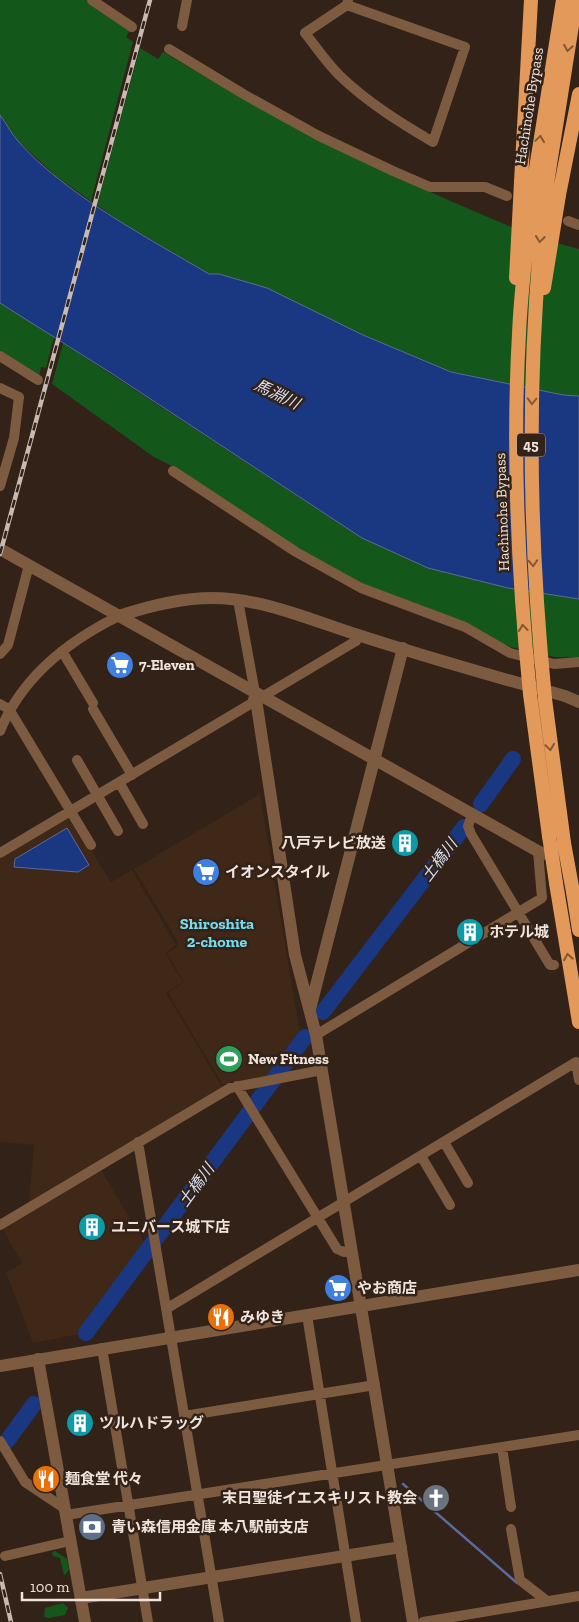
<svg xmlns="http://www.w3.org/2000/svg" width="579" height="1622" viewBox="0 0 579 1622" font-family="'Zilla Slab','Noto Sans JP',serif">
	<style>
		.built { fill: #3f2818 }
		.green { fill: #14571b }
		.water { fill: #1a3781; stroke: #5a6b9d }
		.pier { fill: #332217 }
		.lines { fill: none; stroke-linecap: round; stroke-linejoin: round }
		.stream { stroke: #5a6b9d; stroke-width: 2.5 }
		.river { stroke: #1a3781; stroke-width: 16 }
		.minor { stroke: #7c5b41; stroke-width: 10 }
		.tertiary { stroke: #7c5b41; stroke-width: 12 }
		.trunk { stroke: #e3995a; stroke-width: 14 }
		.rail-casing { stroke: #c7bab3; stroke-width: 4.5 }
		.rail { stroke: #332217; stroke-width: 2.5; stroke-dasharray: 8; stroke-linecap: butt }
		.trunk-bridge { stroke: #e3995a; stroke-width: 14 }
		.oneway { stroke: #825835 }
		.labels { text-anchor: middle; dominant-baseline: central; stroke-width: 5; stroke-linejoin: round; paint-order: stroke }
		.shield { fill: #332217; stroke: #b7aaa2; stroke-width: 1 }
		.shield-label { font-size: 14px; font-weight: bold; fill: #f0e4dd }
		.street-label { font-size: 15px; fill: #f0e4dd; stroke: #332217 }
		.poi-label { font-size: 15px; font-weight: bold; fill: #f0e4dd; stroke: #332217; text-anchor: start }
		.water-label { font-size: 16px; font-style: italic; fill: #d3def3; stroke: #332217 }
		.neighbourhood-label { font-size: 16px; font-weight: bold; fill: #75ddef; stroke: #332217 }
	</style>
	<rect width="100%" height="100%" fill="#332217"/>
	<path class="built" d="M260,794L300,1034L272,1076L232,1082L223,1085L168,993L184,982L167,953L177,947L178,942L134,869Z
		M70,815L111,882L132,870L176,945L165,953L183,982L166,993L222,1087L29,1202L34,1145L0,1142V859Z
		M101,1170L145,1243L79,1334L33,1343L6,1272L22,1263L2,1228Z"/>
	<path class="green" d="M0,0H86L130,30L126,37L133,42L91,201L58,178L17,140L0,115Z
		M140,48L158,59L163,52C252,105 342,153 437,195C483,215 530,237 579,249V396L563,395L451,372L219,274H209L119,221L97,205Z
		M0,303L54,337L46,368L41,367L39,377L0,351Z
		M63,343L362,538L428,568L508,588L579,599V657H555L511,647L363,585L298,550L174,467L154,457L52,384Z
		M55,1551L67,1559L69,1569L66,1574L64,1575L60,1558L53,1556L52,1552Z
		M63,1603L68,1608L65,1615L49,1618L44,1617L45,1608Z"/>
	<path class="water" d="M0,115C6,123 11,133 17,140C64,194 148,238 209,274H219L267,288L363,335L451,372L563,395L579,396V599L508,588L428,568L362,538L111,373L0,303Z
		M67,828L89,865L78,872L14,867L15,859Z"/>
	<path class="pier" d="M94,200L97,202L59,343L56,342Z"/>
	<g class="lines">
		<path class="stream" d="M403,1484L517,1583"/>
		<path class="river" d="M481,804L513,759
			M323,1012L464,827
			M86,1333L305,1037
			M7,1441L34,1404"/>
		<path class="minor" d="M92,0L132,27
			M347,5L305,33C316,47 327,63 339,75C367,102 399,122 433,142L465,47L347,5L348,0
			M182,26L187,0
			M169,49L245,95L319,136L393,171L430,187H485L507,196
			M568,221L579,225
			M0,356L38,380
			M0,388L19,397L14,438L0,486
			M173,471L296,552L361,588L465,627L510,653L554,664L579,662
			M62,651L93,703
			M0,654L8,645L29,565
			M262,697L356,641L359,635
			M0,704L9,709L91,845
			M93,709L132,775
			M0,731C22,677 68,641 119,616
			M77,760L118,831
			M119,782L143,824
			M472,815L468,826L471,834L550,965H554
			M0,853L252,703L255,693L238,600
			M316,1035L542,898L538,851
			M237,1086L337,1249L344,1252L352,1251
			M138,1142L219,1622
			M444,1142L468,1183
			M421,1156L450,1205
			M0,1225L230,1088L322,1070
			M166,1309L576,1062L579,1080
			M307,1315L356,1622
			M102,1348L148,1622
			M184,1416L375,1385
			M0,1441L25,1482L64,1508
			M502,1447L511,1507
			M66,1515L579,1435
			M511,1529L520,1580L547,1601
			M5,1556L70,1541
			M423,1622L579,1596"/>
		<path class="tertiary" d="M0,549L543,854
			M119,616C149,606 180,598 212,598C262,598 311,620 358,635C426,657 496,677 565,696L579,702
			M255,693L295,955L316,1035L413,1622
			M310,1009L403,648
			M38,1359L85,1622
			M0,1366L579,1270
			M81,1598L401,1547"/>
		<path class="trunk" d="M521,182L531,0
			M533,187L563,0
			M546,190L576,0
			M559,195L579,94
			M530,694L549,836
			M545,699L564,843
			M556,883L579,1022
			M573,892L579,930"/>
		<g class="rail-casing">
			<path id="rail" d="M0,554L150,0
				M0,1574L11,1622"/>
		</g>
		<use href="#rail" class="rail"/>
		<path class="trunk-bridge" d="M516,278L521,182
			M544,288L559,195
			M530,694C518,574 512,455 519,334C521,285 528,236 533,187
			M545,699C528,527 526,362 546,190
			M549,836L556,883
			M564,843L573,892"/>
	</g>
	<defs><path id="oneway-chevron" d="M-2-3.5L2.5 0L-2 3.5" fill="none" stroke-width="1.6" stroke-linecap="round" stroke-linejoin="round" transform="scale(1.25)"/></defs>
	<g class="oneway">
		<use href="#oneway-chevron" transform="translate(568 48) rotate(100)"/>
		<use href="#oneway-chevron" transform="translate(540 139) rotate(-82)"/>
		<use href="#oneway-chevron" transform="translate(540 239) rotate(97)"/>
		<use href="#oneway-chevron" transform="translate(532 401) rotate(92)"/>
		<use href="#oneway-chevron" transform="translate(533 563) rotate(87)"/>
		<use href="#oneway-chevron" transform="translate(523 628) rotate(-96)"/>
		<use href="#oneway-chevron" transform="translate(550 747) rotate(82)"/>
		<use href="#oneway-chevron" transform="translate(568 957) rotate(-99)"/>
	</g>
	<defs>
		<g id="supermarket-disc" transform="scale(1.4375)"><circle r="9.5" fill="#3f7fe0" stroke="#332217"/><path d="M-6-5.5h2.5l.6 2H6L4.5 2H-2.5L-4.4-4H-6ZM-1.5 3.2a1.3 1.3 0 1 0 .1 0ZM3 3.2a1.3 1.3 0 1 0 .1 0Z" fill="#fff"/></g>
		<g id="building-disc" transform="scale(1.4375)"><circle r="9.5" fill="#0f9aa8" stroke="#332217"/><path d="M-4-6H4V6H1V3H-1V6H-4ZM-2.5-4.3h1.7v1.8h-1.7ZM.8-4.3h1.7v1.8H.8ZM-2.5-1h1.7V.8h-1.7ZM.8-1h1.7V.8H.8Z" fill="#fff"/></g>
		<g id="stadium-disc" transform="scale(1.4375)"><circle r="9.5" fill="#2e9e5b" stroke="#332217"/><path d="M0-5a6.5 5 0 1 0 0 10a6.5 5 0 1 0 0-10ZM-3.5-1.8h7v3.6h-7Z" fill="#fff"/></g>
		<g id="restaurant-disc" transform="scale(1.4375)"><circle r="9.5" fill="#e8710a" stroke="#332217"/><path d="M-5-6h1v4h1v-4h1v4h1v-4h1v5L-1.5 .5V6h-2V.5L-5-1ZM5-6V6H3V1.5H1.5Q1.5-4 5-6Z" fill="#fff"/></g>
		<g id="church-disc" transform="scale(1.4375)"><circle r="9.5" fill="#6b7280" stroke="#332217"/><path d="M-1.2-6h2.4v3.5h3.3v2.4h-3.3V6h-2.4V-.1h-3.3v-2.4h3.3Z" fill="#fff"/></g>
		<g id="bank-disc" transform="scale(1.4375)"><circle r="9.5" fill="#5c6f8a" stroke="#332217"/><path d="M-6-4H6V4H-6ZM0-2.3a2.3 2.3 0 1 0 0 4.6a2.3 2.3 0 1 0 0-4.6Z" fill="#fff"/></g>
	</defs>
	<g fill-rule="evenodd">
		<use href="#supermarket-disc" x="120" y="665"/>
		<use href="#building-disc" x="405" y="843"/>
		<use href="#supermarket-disc" x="206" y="872"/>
		<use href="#building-disc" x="470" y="932"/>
		<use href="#stadium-disc" x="229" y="1059"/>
		<use href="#building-disc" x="92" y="1227"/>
		<use href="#supermarket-disc" x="338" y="1288"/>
		<use href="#restaurant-disc" x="221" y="1317"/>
		<use href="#building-disc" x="80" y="1423"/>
		<use href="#restaurant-disc" x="46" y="1479"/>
		<use href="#church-disc" x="436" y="1498"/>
		<use href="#bank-disc" x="92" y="1527"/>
	</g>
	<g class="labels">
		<rect class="shield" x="517" y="433.5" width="28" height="23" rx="4"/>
		<g class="shield-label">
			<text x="531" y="445">45</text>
		</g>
		<g class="street-label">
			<text transform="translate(529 106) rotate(-81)">Hachinohe Bypass</text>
			<text transform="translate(502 512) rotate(-92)">Hachinohe Bypass</text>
		</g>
		<g class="poi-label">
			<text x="139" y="665">7-Eleven</text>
			<text x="386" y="843" text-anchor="end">八戸テレビ放送</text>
			<text x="225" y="872">イオンスタイル</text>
			<text x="489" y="932">ホテル城</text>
			<text x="248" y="1059">New Fitness</text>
			<text x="111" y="1227">ユニバース城下店</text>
			<text x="357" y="1288">やお商店</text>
			<text x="240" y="1317">みゆき</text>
			<text x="99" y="1423">ツルハドラッグ</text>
			<text x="65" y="1479">麺食堂 代々</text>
			<text x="417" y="1498" text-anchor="end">末日聖徒イエスキリスト教会</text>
			<text x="111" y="1527">青い森信用金庫 本八駅前支店</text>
		</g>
		<g class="water-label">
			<text transform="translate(277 394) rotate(26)">馬淵川</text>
			<text transform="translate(439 860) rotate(-53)">土橋川</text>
			<text transform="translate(196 1185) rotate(-54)">土橋川</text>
		</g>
		<g class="neighbourhood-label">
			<text x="217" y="923">Shiroshita<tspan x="217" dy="18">2-chome</tspan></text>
		</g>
	</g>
	<path d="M22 1592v8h138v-8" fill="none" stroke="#f0e4dd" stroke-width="2.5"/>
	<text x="30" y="1592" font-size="15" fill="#f0e4dd" stroke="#332217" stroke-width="4" paint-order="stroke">100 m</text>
</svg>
